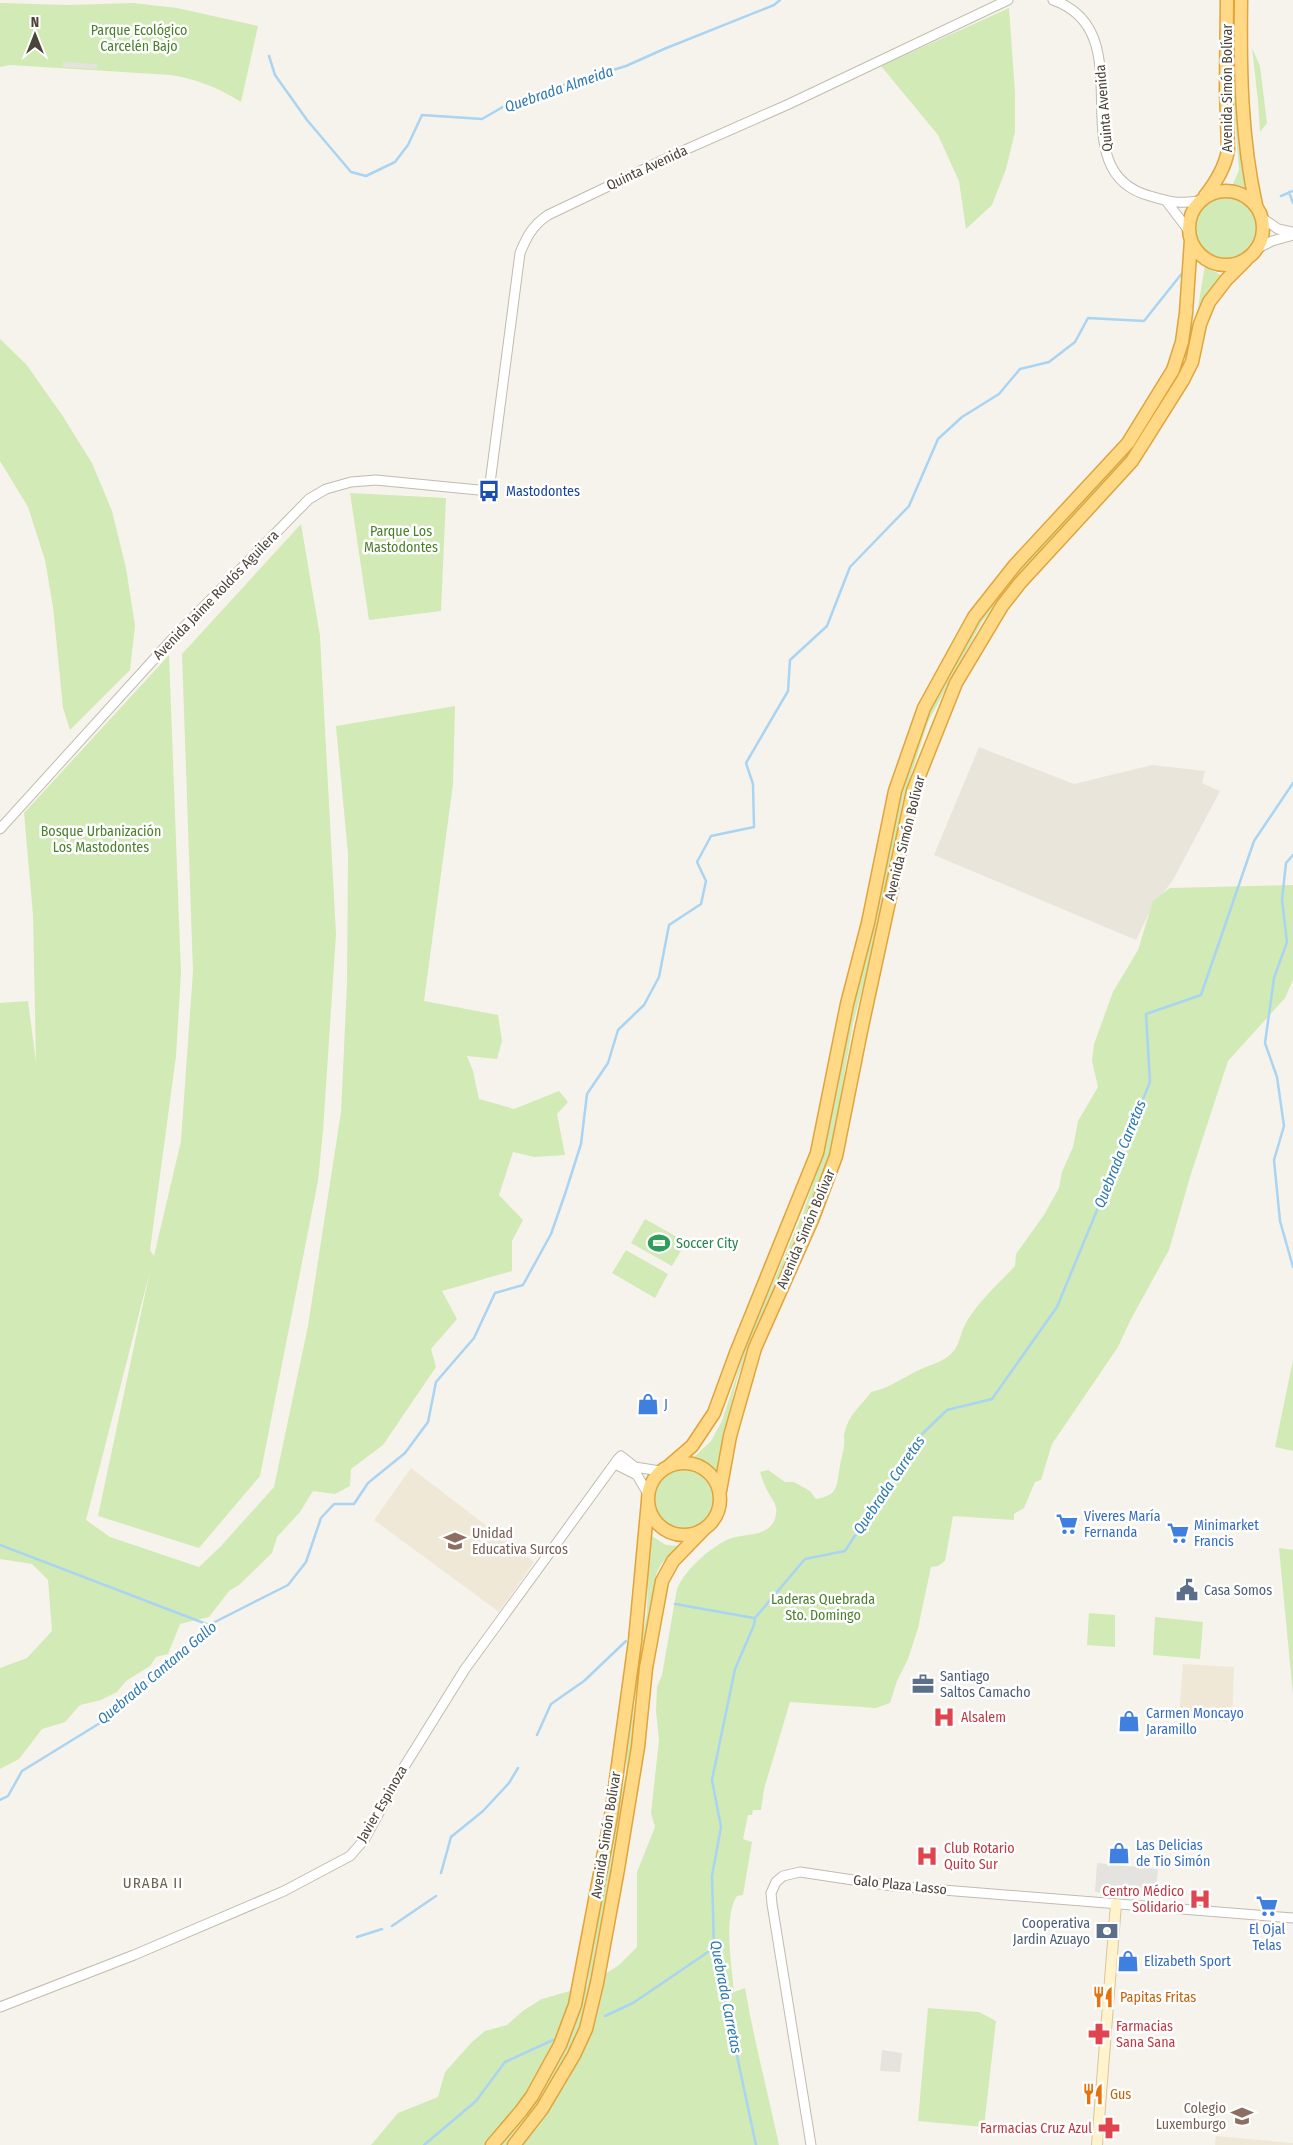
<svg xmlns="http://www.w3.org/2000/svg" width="1293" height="2145" viewBox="0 0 1293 2145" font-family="'Fira Sans Condensed',sans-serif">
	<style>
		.residential { fill: #eae5da }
		.industrial { fill: #e6e2dd }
		.education { fill: #efe8d6 }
		.green { fill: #d2eab5 }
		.parking { fill: #e5e3e0 }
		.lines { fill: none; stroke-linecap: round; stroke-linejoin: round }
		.stream { stroke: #a9d4f2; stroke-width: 2.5 }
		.tertiary-casing { stroke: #c2bbae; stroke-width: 11 }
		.secondary-casing { stroke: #d6c79b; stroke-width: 12 }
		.trunk-casing { stroke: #e0a43c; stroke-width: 15 }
		.tertiary { stroke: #fff; stroke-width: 9 }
		.secondary { stroke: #fff3cd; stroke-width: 10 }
		.trunk { stroke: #ffd985; stroke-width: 12 }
		.labels { text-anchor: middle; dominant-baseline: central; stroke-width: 5; stroke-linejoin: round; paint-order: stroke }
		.park-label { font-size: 14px; fill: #4a7f2a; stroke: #fff }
		.street-label { font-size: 14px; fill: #4b4439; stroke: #fff }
		.transit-label { font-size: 14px; fill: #164399; stroke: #fff; text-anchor: start }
		.leisure-label { font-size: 14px; fill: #27864d; stroke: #fff; text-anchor: start }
		.shop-label { font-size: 14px; fill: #366cbe; stroke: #fff; text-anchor: start }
		.education-label { font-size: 14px; fill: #785e54; stroke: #fff; text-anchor: start }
		.service-label { font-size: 14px; fill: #4e5e75; stroke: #fff; text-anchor: start }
		.health-label { font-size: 14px; fill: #be3a42; stroke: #fff; text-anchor: start }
		.food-label { font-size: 14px; fill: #c56008; stroke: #fff; text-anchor: start }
		.water-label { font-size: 15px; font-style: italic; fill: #2e7ab2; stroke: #fff }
		.neighbourhood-label { font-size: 15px; letter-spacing: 1px; fill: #6e6250; stroke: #fff }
	</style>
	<rect width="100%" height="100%" fill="#f6f3ec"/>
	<path class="residential" d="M979,747L1074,784L1152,765L1205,771L1202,783L1220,791L1173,880L1151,909L1136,940L934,855Z"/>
	<path class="industrial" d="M882,2050L902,2053L900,2072L880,2071Z"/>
	<path class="education" d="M411,1468L534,1562L499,1612L374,1520Z
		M1183,1664L1234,1667L1232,1722L1179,1718Z
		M1216,2136L1293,2143V2145H1215Z"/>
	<path class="green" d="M0,3L69,5L133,3L177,8L258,26L241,102C219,88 196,79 171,75L10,65L0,67Z
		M1009,8L1015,93V132L1006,169L992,205L966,229L959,181L938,135L881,66Z
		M1232,10L1235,60L1252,188L1233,184L1239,170L1228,32Z
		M1252,48L1260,66L1267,123L1260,132L1258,101Z
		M1194 228a34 34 0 1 1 68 0a34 34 0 1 1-68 0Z
		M1205,265L1222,276L1194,332L1186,356L1170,392L1129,458L1049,541L1011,584L982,622L928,722L903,800L893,857L873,948L853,1024L833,1139L826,1164L814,1198L750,1344L737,1379L716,1472L705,1462L693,1458L711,1441L722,1421L747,1343L803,1213L824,1150L853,1002L877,913L899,798L924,721L978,620L1019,566L1126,455L1154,413L1186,345L1198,308Z
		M0,339L26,364L62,415L92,463L112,511L126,568L135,626L130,670L70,730L63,708L53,607L45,560L28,507L0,461Z
		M350,493L446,498L441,611L369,620Z
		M301,524L320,636L336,934L323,1131L318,1181L260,1476L199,1548L98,1516L150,1271L86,1520L110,1537L199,1567L221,1546L274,1487L308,1326L341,1112L347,984L348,854L336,726L455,706L453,784L424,1001L498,1015L502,1041L497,1059L467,1056L473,1071L479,1099L514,1109L559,1091L568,1102L557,1114L565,1155L534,1157L513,1152L499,1195L523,1220L512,1241V1271L442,1291L457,1319L431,1349L436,1367L383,1445L351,1469L350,1486L335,1494L313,1491L300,1512L277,1537L272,1553L239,1585L229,1591L209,1617L180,1624L168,1654L156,1657L150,1666L126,1681L117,1692L101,1700L80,1705L65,1722L42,1729L19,1759L0,1769V1668L27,1658L52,1631L48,1580L32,1564L0,1559V1003L28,1001L36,1062L33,915L24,813L169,655L181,973L176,1056L150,1250L154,1256L181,1141L193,971L182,654Z
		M1293,885V980L1285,998L1228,1061L1190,1177L1169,1250L1131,1319L1118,1347L1052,1444L1041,1480L1035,1482L1024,1508L1014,1514V1520L953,1516L945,1561L938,1566L931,1567L918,1628L908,1659L897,1681L890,1703L876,1708L790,1702L764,1789L761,1810H753L752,1815H748L743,1839L752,1842L743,1895L737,1896C723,1916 732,1968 734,1992L745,1988C754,2041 768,2093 779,2145H371L398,2113L438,2097L445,2072L472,2042L485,2031L507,2025L524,2010L542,1999L587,1986L594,1936L626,1772L628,1724L634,1681L647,1612L649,1534L666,1545L680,1546L662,1563L656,1574L649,1632L634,1701L632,1748L622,1819L595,1951L591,1983L619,1965L637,1947V1872L655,1827L651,1813L659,1740L656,1711L657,1687L662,1675L677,1589C685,1570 709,1548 729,1539C744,1533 773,1538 776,1514C778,1504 771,1499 767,1490C764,1485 762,1478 760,1472L768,1470L785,1482H794L810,1491L816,1499C840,1495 836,1485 840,1466C841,1459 843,1453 844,1446C845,1441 843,1436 845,1431C849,1414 862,1405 871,1392C887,1389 901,1379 915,1372C928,1365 943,1363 953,1352C960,1344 961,1330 967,1321C979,1301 999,1283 1015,1266L1016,1254L1044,1215L1059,1188L1062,1172L1073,1147L1078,1121L1098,1087L1092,1061L1094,1044L1113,992L1138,950L1153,901L1170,888Z
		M645,1219L686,1242L672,1266L631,1243Z
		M626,1250L668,1274L655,1298L612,1273Z
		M1293,1360V1451L1275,1447Z
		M654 1500a30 30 0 1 1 60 0a30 30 0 1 1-60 0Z
		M1279,1548L1293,1550V1695Z
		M1089,1613L1115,1615V1647L1087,1645Z
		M1155,1617L1203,1622L1200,1659L1153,1655Z
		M928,2008L979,2012L996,2021L984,2127L918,2121Z"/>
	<path class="parking" d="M63,62L97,64V69L63,67Z
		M1097,1863L1158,1869L1155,1897L1095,1892Z"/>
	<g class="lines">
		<path class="stream" d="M269,56L275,75L307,120L351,172L366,176L395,162L408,145L422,115L482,119L515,100L626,66L664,49L774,5L780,0
			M1289,192L1293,203
			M1281,196L1293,191
			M1293,855L1286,863L1282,900L1287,942L1274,978L1265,1043L1277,1077L1284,1126L1274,1160L1280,1221L1293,1267
			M0,1545L209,1625
			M675,1604L754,1618
			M537,1735L551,1704L584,1681L626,1641
			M0,1800L8,1796L22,1771L100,1723L171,1664L209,1625L288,1585L306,1562L321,1518L334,1504H354L368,1483L405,1453L428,1422L436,1382L474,1338L495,1293L523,1285L551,1234L565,1194L581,1144L587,1094L608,1063L618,1030L644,1005L659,977L669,925L701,904L706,881L697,862L711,836L754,827L753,784L746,763L788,691L790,660L827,626L850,567L909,506L938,439L962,417L999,394L1020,369L1049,362L1075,342L1088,318L1144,321L1183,272
			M441,1873L451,1837L483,1811L509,1783L518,1768
			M392,1926L436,1896
			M357,1937L382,1929
			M605,2016L633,2003L714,1948
			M424,2145L476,2101L505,2062L553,2040
			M756,2145L714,1948L712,1876L721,1827L712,1780L735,1669L754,1625L755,1618L805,1559L845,1551L918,1438L947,1410L992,1399L1057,1307L1150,1082L1146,1014L1201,995L1254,841L1293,783"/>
		<g class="tertiary-casing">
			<path id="tertiary" d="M1053,0C1147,33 1056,171 1150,196C1170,202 1177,204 1199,201
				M1167,202L1189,231
				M1262,218L1278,229L1293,232
				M1258,248L1272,241L1293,235
				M0,829L175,636L309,499L326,489L351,482L376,480L489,491L520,253C527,236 533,225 548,215L678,153L789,104L1008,0
				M615,1464L637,1475L648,1494
				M0,2007L134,1955L284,1891L350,1856L364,1840L404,1767L465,1669L618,1459L621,1456L635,1467L660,1471
				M811,2145L772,1904L771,1893L776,1882L783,1876L800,1872L893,1886L1293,1918"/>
		</g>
		<g class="secondary-casing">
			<path id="secondary" d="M1097,2145L1116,1904"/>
		</g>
		<g class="trunk-casing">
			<path id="trunk" d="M1241,0C1240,68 1241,138 1256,205
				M1189 228a37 37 0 1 1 74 0a37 37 0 1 1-74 0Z
				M1205,196C1216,182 1225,168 1228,150L1226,89L1227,0
				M648 1499a36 36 0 1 1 72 0a36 36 0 1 1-72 0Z
				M670,1465L692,1446L714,1413L736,1353L817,1153L847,1004L868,923L895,791L924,708L974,617L1015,565L1128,443L1165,383L1173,370L1182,342L1186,313L1191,240
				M720,1491L730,1436L755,1348L812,1220L836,1156L861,1031L913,791L956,683L1002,606L1020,583L1132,461L1183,380L1192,362L1200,324L1209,302L1226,280L1246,260
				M492,2145L521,2111L532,2096L560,2045L575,2005L611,1816L635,1641L648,1501
				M514,2145L542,2109L574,2055L586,2029L597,1983L618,1869L638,1747L646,1668L662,1581L673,1561L704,1529"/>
		</g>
		<use href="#tertiary" class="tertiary"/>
		<use href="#secondary" class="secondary"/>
		<use href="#trunk" class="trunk"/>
	</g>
	<defs>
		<g id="bus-bare" transform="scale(1.725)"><path d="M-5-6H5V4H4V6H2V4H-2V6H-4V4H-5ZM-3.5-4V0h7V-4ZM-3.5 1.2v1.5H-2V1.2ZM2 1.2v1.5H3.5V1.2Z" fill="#1a4fb4" stroke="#fff" stroke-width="2.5" paint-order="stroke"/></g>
		<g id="stadium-bare" transform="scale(1.725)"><path d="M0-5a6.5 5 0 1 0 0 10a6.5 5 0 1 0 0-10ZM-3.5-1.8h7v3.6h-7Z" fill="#2e9e5b" stroke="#fff" stroke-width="2.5" paint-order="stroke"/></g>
		<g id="shop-bare" transform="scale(1.725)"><path d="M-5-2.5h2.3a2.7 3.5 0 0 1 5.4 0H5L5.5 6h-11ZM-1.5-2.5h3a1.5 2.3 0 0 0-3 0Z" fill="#3f7fe0" stroke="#fff" stroke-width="2.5" paint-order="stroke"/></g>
		<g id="supermarket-bare" transform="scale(1.725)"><path d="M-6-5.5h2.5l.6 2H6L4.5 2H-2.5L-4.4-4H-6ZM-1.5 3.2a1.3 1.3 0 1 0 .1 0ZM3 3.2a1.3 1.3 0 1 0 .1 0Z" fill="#3f7fe0" stroke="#fff" stroke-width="2.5" paint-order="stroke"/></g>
		<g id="school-bare" transform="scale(1.725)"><path d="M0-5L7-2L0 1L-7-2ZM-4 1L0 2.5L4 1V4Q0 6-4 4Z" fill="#8d6e63" stroke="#fff" stroke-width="2.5" paint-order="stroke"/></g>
		<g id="civic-bare" transform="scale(1.725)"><path d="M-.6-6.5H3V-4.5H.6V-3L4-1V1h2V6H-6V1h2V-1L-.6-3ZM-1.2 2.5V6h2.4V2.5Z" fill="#5c6f8a" stroke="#fff" stroke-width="2.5" paint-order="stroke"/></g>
		<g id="office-bare" transform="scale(1.725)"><path d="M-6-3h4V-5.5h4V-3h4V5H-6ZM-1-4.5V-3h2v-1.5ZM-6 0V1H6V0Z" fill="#5c6f8a" stroke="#fff" stroke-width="2.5" paint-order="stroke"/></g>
		<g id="hospital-bare" transform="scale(1.725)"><path d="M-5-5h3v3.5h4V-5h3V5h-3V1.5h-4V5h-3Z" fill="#e0444e" stroke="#fff" stroke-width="2.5" paint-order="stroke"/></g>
		<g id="bank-bare" transform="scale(1.725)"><path d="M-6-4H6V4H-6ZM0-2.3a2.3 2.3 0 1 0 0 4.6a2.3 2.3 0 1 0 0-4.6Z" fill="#5c6f8a" stroke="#fff" stroke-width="2.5" paint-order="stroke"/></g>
		<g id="restaurant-bare" transform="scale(1.725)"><path d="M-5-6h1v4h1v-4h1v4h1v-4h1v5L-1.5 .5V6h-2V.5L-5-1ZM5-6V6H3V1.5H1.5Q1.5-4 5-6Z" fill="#e8710a" stroke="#fff" stroke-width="2.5" paint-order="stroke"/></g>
		<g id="pharmacy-bare" transform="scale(1.725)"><path d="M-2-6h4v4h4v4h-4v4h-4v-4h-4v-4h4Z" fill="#e0444e" stroke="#fff" stroke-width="2.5" paint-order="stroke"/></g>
	</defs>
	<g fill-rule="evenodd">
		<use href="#bus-bare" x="489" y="491"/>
		<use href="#stadium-bare" x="659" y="1243"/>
		<use href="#shop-bare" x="648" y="1404"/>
		<use href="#supermarket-bare" x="1067" y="1524"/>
		<use href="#supermarket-bare" x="1178" y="1533"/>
		<use href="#school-bare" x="455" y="1541"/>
		<use href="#civic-bare" x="1187" y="1590"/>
		<use href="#office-bare" x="923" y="1684"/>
		<use href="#hospital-bare" x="944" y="1717"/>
		<use href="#shop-bare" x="1129" y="1721"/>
		<use href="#shop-bare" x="1119" y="1853"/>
		<use href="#hospital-bare" x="927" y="1856"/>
		<use href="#hospital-bare" x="1200" y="1899"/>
		<use href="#supermarket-bare" x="1267" y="1906"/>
		<use href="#bank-bare" x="1107" y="1931"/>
		<use href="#shop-bare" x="1128" y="1961"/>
		<use href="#restaurant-bare" x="1103" y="1997"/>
		<use href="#pharmacy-bare" x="1099" y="2034"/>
		<use href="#restaurant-bare" x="1093" y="2094"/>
		<use href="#school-bare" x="1242" y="2116"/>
		<use href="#pharmacy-bare" x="1109" y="2128"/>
	</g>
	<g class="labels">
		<g class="park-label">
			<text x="139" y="30">Parque Ecológico<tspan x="139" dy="16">Carcelén Bajo</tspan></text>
			<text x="401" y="531">Parque Los<tspan x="401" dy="16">Mastodontes</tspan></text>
			<text x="101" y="831">Bosque Urbanización<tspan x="101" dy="16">Los Mastodontes</tspan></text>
			<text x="823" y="1599">Laderas Quebrada<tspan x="823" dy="16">Sto. Domingo</tspan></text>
		</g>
		<g class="street-label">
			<text transform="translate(1227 88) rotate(-90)">Avenida Simón Bolívar</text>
			<text transform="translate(1104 108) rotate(-95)">Quinta Avenida</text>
			<text transform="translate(647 168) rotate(-25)">Quinta Avenida</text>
			<text transform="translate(216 595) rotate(-46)">Avenida Jaime Roldós Aguilera</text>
			<text transform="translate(905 838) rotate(-76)">Avenida Simón Bolívar</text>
			<text transform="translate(806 1229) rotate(-67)">Avenida Simón Bolívar</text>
			<text transform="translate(382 1804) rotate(-60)">Javier Espinoza</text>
			<text transform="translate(606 1835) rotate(-81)">Avenida Simón Bolívar</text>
			<text transform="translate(900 1885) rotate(6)">Galo Plaza Lasso</text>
		</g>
		<g class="transit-label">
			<text x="506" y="491">Mastodontes</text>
		</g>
		<g class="leisure-label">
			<text x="676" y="1243">Soccer City</text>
		</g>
		<g class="shop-label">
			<text x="664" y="1404">J</text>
			<text x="1084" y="1516">Viveres María<tspan x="1084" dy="16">Fernanda</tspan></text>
			<text x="1194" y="1525">Minimarket<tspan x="1194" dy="16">Francis</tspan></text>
			<text x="1146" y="1713">Carmen Moncayo<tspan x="1146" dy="16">Jaramillo</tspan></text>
			<text x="1136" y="1845">Las Delicias<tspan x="1136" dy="16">de Tio Simón</tspan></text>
			<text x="1267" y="1929" text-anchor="middle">El Ojal<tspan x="1267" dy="16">Telas</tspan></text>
			<text x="1144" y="1961">Elizabeth Sport</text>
		</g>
		<g class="education-label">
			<text x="472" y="1533">Unidad<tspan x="472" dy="16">Educativa Surcos</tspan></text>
			<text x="1226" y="2108" text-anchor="end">Colegio<tspan x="1226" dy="16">Luxemburgo</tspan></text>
		</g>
		<g class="service-label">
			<text x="1204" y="1590">Casa Somos</text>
			<text x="940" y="1676">Santiago<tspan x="940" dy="16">Saltos Camacho</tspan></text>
			<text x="1090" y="1923" text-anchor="end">Cooperativa<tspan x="1090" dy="16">Jardin Azuayo</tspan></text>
		</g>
		<g class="health-label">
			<text x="961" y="1717">Alsalem</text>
			<text x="944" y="1848">Club Rotario<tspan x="944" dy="16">Quito Sur</tspan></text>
			<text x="1184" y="1891" text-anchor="end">Centro Médico<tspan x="1184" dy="16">Solidario</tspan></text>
			<text x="1116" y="2026">Farmacias<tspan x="1116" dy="16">Sana Sana</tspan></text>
			<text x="1092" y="2128" text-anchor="end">Farmacias Cruz Azul</text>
		</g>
		<g class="food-label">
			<text x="1120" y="1997">Papitas Fritas</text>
			<text x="1110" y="2094">Gus</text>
		</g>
		<g class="water-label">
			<text transform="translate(559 89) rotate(-19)">Quebrada Almeida</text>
			<text transform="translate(1120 1154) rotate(-68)">Quebrada Carretas</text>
			<text transform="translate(889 1485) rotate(-56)">Quebrada Carretas</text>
			<text transform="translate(157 1673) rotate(-40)">Quebrada Cantana Gallo</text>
			<text transform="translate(726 1997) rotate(79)">Quebrada Carretas</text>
		</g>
		<g class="neighbourhood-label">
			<text x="153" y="1883">URABA II</text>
		</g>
	</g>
	<g transform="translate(35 35)" stroke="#ffffff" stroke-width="4" paint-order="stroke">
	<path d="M0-4L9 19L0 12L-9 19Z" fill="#4b4439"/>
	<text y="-8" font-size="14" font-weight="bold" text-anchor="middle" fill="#4b4439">N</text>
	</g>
</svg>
